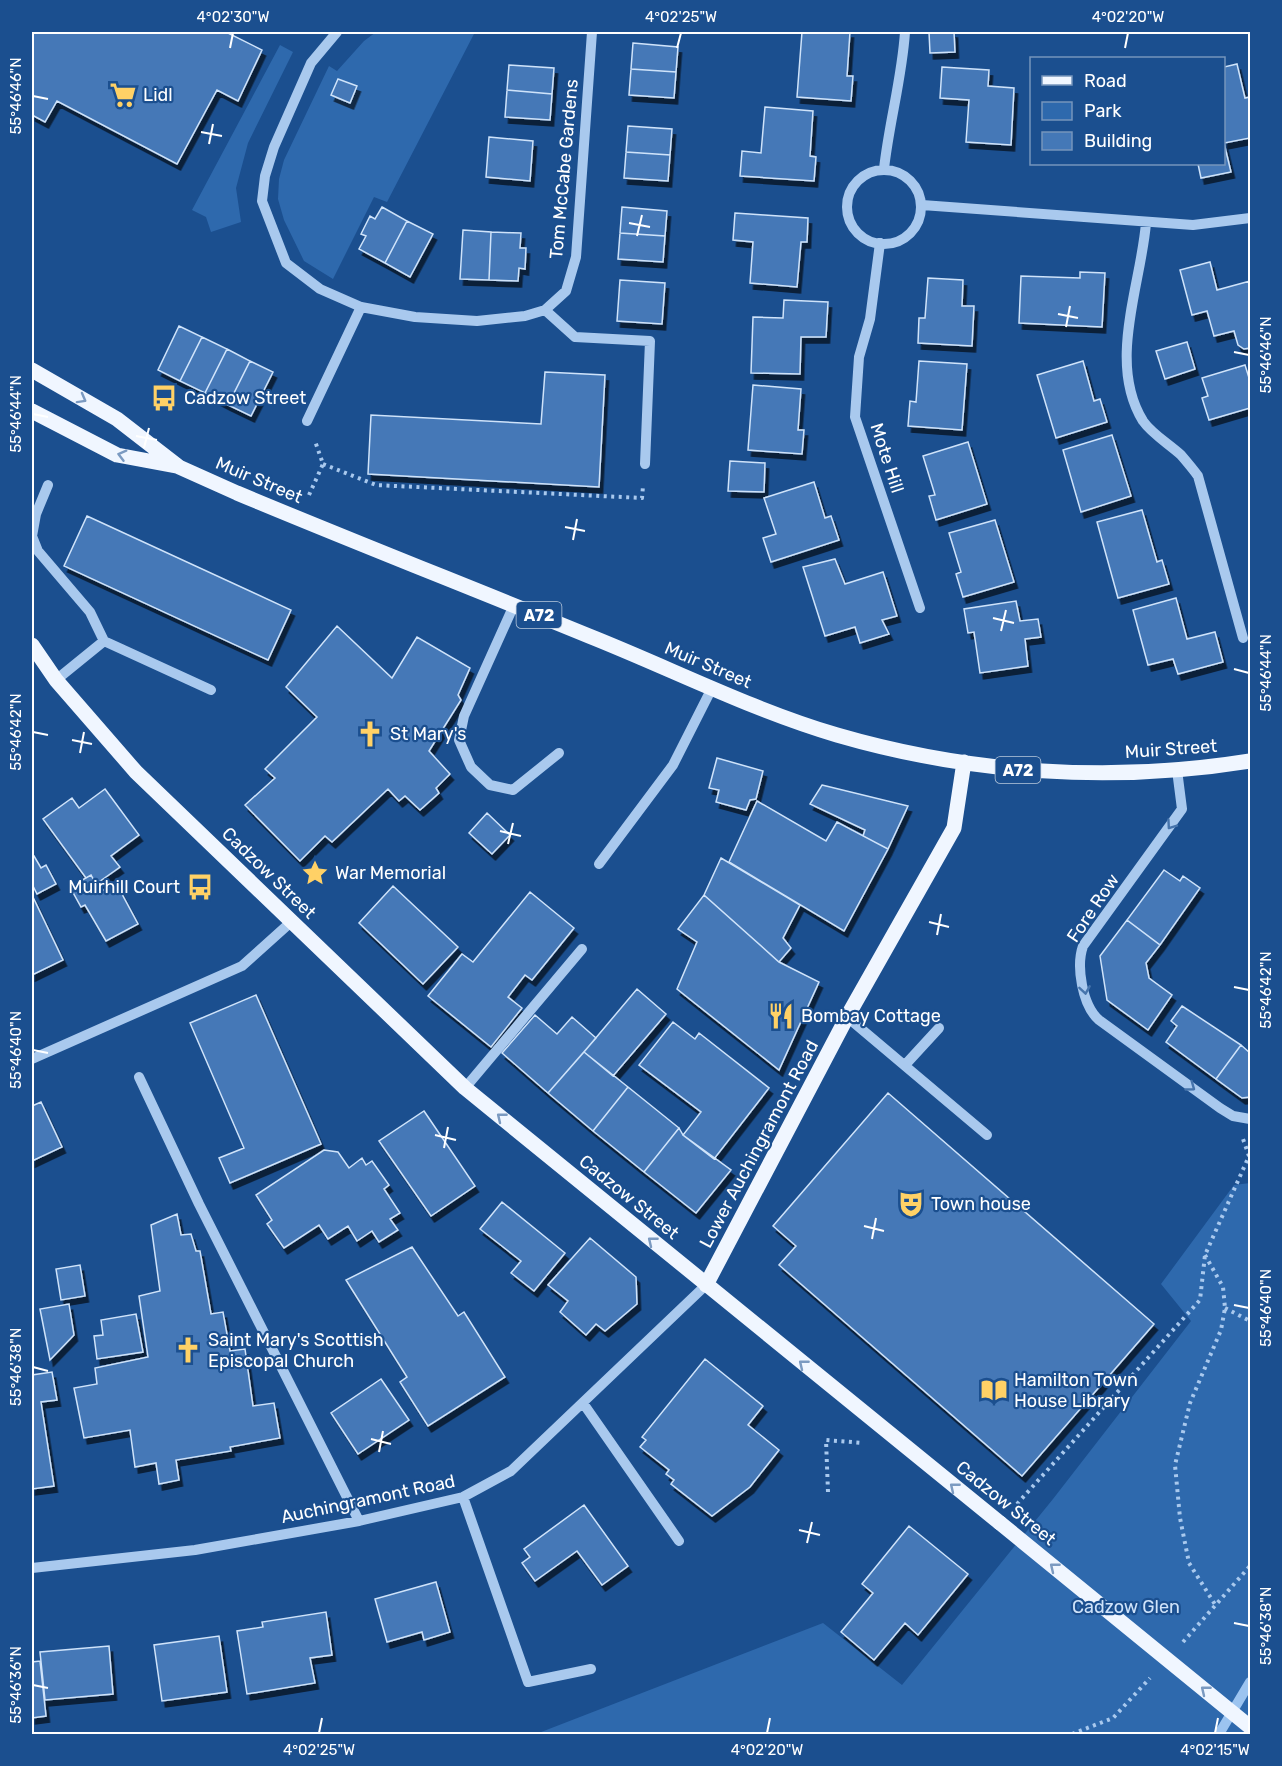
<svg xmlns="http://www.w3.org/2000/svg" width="1282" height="1766" viewBox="0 0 1282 1766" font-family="Rubik,sans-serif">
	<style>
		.green { fill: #2e69ad }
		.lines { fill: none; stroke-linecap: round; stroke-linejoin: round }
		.stream { stroke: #9cc4f0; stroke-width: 10 }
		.building { fill: #4478b7; stroke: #cfe3fa; stroke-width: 1.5; filter: url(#shadow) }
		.path { stroke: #a9c9ee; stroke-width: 4; stroke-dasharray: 3 4.5; stroke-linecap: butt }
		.minor { stroke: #a9c9ee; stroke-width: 10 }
		.major { stroke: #f0f6ff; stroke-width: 15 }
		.major-bridge { stroke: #f0f6ff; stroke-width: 15 }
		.oneway { stroke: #7b9ac1 }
		.oneway2 { stroke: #4674ac }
		.ticks { fill: none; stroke: #fff; stroke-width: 2 }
		.labels { text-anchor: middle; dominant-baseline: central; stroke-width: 4.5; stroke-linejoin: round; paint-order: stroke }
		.shield { fill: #1b4f8f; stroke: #bbcadd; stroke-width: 1.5 }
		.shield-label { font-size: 16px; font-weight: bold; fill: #fff }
		.poi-label { font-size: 18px; fill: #fff; stroke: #1b4f8f; text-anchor: start }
		.street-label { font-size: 18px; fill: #fff; stroke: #1b4f8f }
		.park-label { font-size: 18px; fill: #cfe3fa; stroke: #1b4f8f }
		.neatline { fill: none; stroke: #fff; stroke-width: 2 }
		.ticks-label { font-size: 15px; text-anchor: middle; fill: #fff }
	</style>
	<defs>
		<filter id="shadow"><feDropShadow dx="3.5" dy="6" stdDeviation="0" flood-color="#0009"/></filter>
	</defs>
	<rect width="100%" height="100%" fill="#1b4f8f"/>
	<path class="green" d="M376,32H475L387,202L374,197L333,279L304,261L284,220L278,199L279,179L284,160L329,66L337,71L364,41Z
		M280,45L293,52L248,143L236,188L241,222L211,232L206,217L192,210Z
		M1250,1183V1734H536L823,1623L902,1685L1053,1499L1191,1321L1161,1284L1234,1185Z"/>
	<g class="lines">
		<path class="stream" d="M1219,1734L1250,1682"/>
	</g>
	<path class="building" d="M32,32H226L262,50L238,101L217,90L177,164L57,101L45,122L32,115Z
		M802,32H850L847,76H853L851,101L797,97Z
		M929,32H954L955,52L930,53Z
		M633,43L678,47L676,72L631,69Z
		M1237,64L1245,98L1250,97V138L1224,143L1231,172L1201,178L1198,164H1224V67Z
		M509,65L554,68L552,94L507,90Z
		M942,67L989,70L988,86L1014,88L1011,145L966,142L969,100L940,98Z
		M631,69L676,72L674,98L629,95Z
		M338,79L357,86L350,103L331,95Z
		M507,90L552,94L550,120L505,117Z
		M765,107L813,111L810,156L816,157L814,181L740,176L742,151L761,153Z
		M628,126L672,129L670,155L626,152Z
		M489,137L533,141L530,181L486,177Z
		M626,152L670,155L668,181L624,178Z
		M382,207L407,221L385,263L359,249L366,236L361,234L370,216L375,219Z
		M622,207L667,211L665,236L620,233Z
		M735,213L808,218L807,242H801L797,287L750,283L753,242L733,240Z
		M407,221L433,234L410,277L385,263Z
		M463,230L491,232L489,280L460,279Z
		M491,232L521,233L520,248H526L525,269L519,268L518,281L489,280Z
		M620,233L665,236L663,262L618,259Z
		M1210,262L1217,290L1250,281V348L1244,349L1238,345L1234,331L1214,336L1207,311L1192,315L1180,270Z
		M1080,272L1105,273L1102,327L1019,323L1021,276L1080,278Z
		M928,278L963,280L962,306H974L972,346L918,343L919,318H925Z
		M620,280L665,283L662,324L617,321Z
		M784,300L828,302L826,337H801L800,374L751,373L753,317L783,318Z
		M179,326L202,337L180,381L158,370Z
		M202,337L227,349L205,393L180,381Z
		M1187,342L1195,369L1165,379L1156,351Z
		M227,349L250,361L228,405L205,393Z
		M250,361L273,372L251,416L228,405Z
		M919,361L967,364L962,430L908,426L910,401L916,402Z
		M1083,361L1094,401L1100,399L1107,422L1056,438L1037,375Z
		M1245,365L1250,381V408L1209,420L1202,398L1208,396L1202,378Z
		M545,372L605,375L599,487L368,474L371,415L541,424Z
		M753,385L801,389L798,430H804L802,454L748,450Z
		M1112,435L1131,496L1081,512L1063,450Z
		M968,442L987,504L936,520L929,496L935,495L923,456Z
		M730,461L765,463L764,492L728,491Z
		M814,482L825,518L831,516L839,540L771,562L763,538L776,534L764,498Z
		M1142,510L1157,562L1162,560L1169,584L1118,598L1097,522Z
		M87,516L291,610L268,660L64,566Z
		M995,520L1014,582L963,597L956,574L961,572L949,533Z
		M835,559L845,584L883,572L897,616L882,620L889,634L860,643L855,627L825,636L803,567Z
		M1176,598L1187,639L1215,632L1223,662L1178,674L1173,659L1148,665L1133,610Z
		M1016,601L1020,621L1038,619L1041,637L1025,639L1028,666L980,673L974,632L968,633L964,609Z
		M337,626L392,678L417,637L470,668L458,695L461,700L429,751L450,774L436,788L439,793L420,810L405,796L399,801L388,789L332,842L325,836L300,861L245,805L275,778L265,769L317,717L286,687Z
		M717,758L763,771L756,799L750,800L746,810L716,802L719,790L709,788Z
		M822,785L908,806L888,849L863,836L865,830L810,804Z
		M105,789L139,835L111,856L120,867L96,884L91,875L86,878L43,819L72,798L79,808Z
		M757,801L826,841L837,822L888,849L844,931L729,862Z
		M487,813L510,835L492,854L469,833Z
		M34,856L41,868L46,865L56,884L37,894L32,884V857Z
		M721,858L800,905L783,938L791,948L779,962L704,895Z
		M1164,870L1180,881L1183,876L1200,888L1160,945L1127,920Z
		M91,875L100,892L116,883L138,924L106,941L85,905L81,907L70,887Z
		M393,886L458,947L423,984L359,923Z
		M530,892L574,928L532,980L525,975L508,997L522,1008L491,1047L428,996L462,954L473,962Z
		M32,895L63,960L32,975Z
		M704,895L779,962L819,982L779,1070L677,989L697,942L678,929Z
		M1127,920L1160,945L1146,963L1149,978L1172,995L1148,1030L1107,1000L1100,956Z
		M637,989L666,1014L613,1076L584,1052Z
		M256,995L321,1144L230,1183L219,1158L244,1148L190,1023Z
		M1182,1006L1241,1045L1216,1079L1166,1042L1177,1026L1171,1021Z
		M535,1015L557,1034L572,1017L596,1038L548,1093L502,1053Z
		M673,1022L695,1039L699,1033L769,1088L714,1159L683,1135L701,1112L639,1065Z
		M1241,1045L1250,1053V1097L1242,1098L1216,1079Z
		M584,1052L628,1087L593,1131L548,1093Z
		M628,1087L679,1128L644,1172L593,1131Z
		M888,1093L1154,1324L1022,1476L779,1265L796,1246L773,1226Z
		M41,1102L62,1147L32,1161V1106Z
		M424,1111L475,1186L431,1216L379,1141Z
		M679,1128L683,1135L731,1170L696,1213L644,1172Z
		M324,1150L338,1152L349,1168L362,1158L366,1165L372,1161L389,1185L384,1189L400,1213L390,1219L398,1230L379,1242L372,1231L357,1241L348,1226L328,1239L319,1225L284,1248L267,1224L272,1220L256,1195Z
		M502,1202L565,1253L534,1291L511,1273L521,1261L480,1229Z
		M177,1214L181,1235L191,1234L196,1251H200L211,1314L223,1312L230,1351L245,1349L253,1406L274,1403L280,1438L230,1447L231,1451L176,1460L179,1480L159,1484L156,1463L135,1467L130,1430L84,1438L74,1388L97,1384L95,1368L148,1357L139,1296L160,1291L151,1225Z
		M590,1238L636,1277L637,1304L605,1331L596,1324L586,1335L560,1312L568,1301L548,1285Z
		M412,1247L458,1316L464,1312L505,1377L428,1426L400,1382L407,1377L346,1280Z
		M80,1265L85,1296L61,1300L56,1269Z
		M69,1304L74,1335L50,1360L40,1309Z
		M136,1314L143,1352L97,1359L94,1336L103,1335L101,1320Z
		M705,1359L763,1406L748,1425L779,1450L750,1487L712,1516L671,1484L674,1480L666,1474L669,1470L640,1447L646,1440L642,1437Z
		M52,1372L57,1400L41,1402L54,1486L32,1489V1375Z
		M381,1379L409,1420L358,1454L331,1413Z
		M584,1505L628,1566L602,1585L577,1551L535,1581L522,1563L530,1557L524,1549Z
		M909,1526L968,1574L918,1635L905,1623L874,1660L841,1632L873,1593L862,1584Z
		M436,1582L450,1632L424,1640L422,1632L387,1642L375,1599Z
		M326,1612L332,1655L310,1658L315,1683L247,1694L237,1631L263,1627L262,1622Z
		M219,1636L227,1692L162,1701L154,1645Z
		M109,1646L113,1694L45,1700L40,1652Z
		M40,1661L46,1716L32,1718V1662Z"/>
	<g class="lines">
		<path class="path" d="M323,464L376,485L642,498L643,486
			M309,495L323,464L315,441
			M1205,1255L1223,1287L1225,1308L1221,1330L1190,1403L1175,1465L1180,1518L1189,1563L1216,1606
			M1225,1308L1250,1321
			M828,1492L826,1440L863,1443
			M1017,1504L1200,1300L1205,1255L1249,1156L1243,1139
			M1183,1642L1250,1566
			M1072,1734L1113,1718L1150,1678"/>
		<path class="minor" d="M337,32L311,63L274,147L265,176L262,201L286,263L320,289L361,307L415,317L477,321L525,316L545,310L566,291L576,257L592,32
			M884,169C889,123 902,78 905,32
			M847 207a37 37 0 1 1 74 0a37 37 0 1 1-74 0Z
			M922,205L1193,225L1250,218
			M1146,223C1141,285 1107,363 1143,421C1152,434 1169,444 1181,455C1187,462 1193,469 1198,476L1243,638
			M880,243L870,319L859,357L855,417L920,608
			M545,310L575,337L650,341L645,464
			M307,421L361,307
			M48,485L36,514L32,536L38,551L90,612L104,641L211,690
			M514,605L464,716L459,740L471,767L490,785L513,790L559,753
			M56,680L104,641
			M1177,770L1182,809L1083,946C1076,966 1082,1005 1099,1020L1220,1108L1233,1116L1250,1119
			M599,864L673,765L712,688
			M847,1017L987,1135
			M32,1059L242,966L291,922
			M905,1065L939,1028
			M139,1077L199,1204L359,1521
			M465,1088L582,949
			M583,1403L679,1541
			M463,1497L528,1682L591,1669
			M32,1568L195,1550L359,1521L463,1497L511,1471L706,1285"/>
		<path class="major" d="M32,370L117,419L179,467L237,493C354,542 472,588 589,636C672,669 752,710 837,735C971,774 1113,783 1250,761
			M32,411L117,455L176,466
			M32,645L56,680L136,772L465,1088L1000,1523
			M706,1285L847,1017L954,828L964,762"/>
		<path class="major-bridge" d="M1000,1523L1250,1727"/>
	</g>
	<defs><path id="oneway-chevron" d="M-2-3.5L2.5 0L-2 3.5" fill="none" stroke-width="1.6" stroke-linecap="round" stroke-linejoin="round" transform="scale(1.5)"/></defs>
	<g class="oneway">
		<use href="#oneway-chevron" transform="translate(82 399) rotate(29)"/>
		<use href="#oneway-chevron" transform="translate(122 455) rotate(-165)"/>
		<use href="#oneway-chevron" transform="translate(501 1117) rotate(-141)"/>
		<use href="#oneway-chevron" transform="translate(652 1241) rotate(-141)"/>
		<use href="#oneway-chevron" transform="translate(803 1364) rotate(-141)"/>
		<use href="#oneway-chevron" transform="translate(954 1487) rotate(-141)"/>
		<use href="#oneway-chevron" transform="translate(1054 1567) rotate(-141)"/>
		<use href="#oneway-chevron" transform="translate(1205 1690) rotate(-141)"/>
	</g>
	<g class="oneway2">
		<use href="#oneway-chevron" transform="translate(1171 825) rotate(125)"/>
		<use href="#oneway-chevron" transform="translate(1085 990) rotate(81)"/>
		<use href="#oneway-chevron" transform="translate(1191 1087) rotate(36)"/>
	</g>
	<path class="ticks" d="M230,48L233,33M677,48L681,33M1125,48L1128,33M33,96L48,99M201,132L222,136M209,144L213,124M629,223L650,227M637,236L642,215M1058,314L1078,318M1066,327L1070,306M1234,352L1249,355M33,414L48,417M136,436L157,440M144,448L149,428M565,527L585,531M573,540L577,519M993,618L1014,623M1001,631L1006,610M1234,669L1249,673M33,732L48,735M72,740L92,744M80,753L84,732M500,831L521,836M508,844L513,823M929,922L949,927M937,935L941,914M1234,987L1249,990M33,1050L48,1053M435,1135L456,1140M444,1148L448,1127M864,1226L884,1231M872,1239L876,1218M1234,1305L1249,1308M33,1367L48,1371M371,1439L391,1444M379,1452L383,1431M799,1530L820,1535M807,1543L812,1522M1234,1623L1249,1626M33,1685L48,1688M319,1733L322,1718M767,1733L770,1718M1215,1733L1218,1718"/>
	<defs>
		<g id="supermarket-bare" transform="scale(2.07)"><path d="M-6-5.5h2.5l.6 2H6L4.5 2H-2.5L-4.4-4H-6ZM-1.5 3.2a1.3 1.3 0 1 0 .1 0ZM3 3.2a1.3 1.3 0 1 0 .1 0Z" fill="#ffd166" stroke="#1b4f8f" stroke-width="2.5" paint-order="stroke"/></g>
		<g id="bus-bare" transform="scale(2.07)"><path d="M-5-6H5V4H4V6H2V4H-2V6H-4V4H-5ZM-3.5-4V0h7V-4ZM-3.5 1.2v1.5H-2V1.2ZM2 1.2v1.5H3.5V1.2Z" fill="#ffd166" stroke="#1b4f8f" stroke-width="2.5" paint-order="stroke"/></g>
		<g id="church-bare" transform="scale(2.07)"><path d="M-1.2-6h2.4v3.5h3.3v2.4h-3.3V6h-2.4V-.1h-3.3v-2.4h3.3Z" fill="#ffd166" stroke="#1b4f8f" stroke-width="2.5" paint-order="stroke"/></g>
		<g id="sight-bare" transform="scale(2.07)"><path d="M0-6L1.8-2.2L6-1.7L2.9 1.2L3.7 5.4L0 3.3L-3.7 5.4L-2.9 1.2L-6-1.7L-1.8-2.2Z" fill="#ffd166" stroke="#1b4f8f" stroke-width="2.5" paint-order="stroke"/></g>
		<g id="restaurant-bare" transform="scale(2.07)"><path d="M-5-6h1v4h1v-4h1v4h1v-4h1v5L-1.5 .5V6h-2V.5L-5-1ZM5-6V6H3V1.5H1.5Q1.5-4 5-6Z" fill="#ffd166" stroke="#1b4f8f" stroke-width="2.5" paint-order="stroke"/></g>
		<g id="theatre-bare" transform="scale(2.07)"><path d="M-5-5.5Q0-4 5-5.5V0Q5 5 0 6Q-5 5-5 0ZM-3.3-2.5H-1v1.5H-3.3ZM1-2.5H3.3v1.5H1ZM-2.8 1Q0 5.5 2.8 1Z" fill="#ffd166" stroke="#1b4f8f" stroke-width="2.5" paint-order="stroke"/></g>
		<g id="library-bare" transform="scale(2.07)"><path d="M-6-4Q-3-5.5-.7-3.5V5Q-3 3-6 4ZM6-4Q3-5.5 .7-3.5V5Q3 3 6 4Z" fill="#ffd166" stroke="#1b4f8f" stroke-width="2.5" paint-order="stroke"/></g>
	</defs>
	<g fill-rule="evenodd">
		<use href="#supermarket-bare" x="123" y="95"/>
		<use href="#bus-bare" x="164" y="398"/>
		<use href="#church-bare" x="370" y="734"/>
		<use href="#sight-bare" x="315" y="873"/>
		<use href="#bus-bare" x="200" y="887"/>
		<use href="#restaurant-bare" x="781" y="1016"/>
		<use href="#theatre-bare" x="911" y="1204"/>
		<use href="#church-bare" x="188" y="1350"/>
		<use href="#library-bare" x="994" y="1390"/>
	</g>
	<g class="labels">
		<g class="shield">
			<rect x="516.5" y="602" width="45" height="26" rx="4.5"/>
			<rect x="995.5" y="757" width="45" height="26" rx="4.5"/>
		</g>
		<g class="shield-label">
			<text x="539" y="615">A72</text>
			<text x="1018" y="770">A72</text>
		</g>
		<g class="poi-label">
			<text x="143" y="95">Lidl</text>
			<text x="184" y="398">Cadzow Street</text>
			<text x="390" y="734">St Mary's</text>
			<text x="335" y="873">War Memorial</text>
			<text x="180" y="887" text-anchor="end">Muirhill Court</text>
			<text x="801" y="1016">Bombay Cottage</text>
			<text x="931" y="1204">Town house</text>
			<text x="208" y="1340">Saint Mary's Scottish<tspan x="208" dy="21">Episcopal Church</tspan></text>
			<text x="1014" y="1380">Hamilton Town<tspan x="1014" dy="21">House Library</tspan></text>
		</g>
		<g class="street-label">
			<text transform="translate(564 169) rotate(-85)">Tom McCabe Gardens</text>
			<text transform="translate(887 458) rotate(72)">Mote Hill</text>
			<text transform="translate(259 480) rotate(23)">Muir Street</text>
			<text transform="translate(708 665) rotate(23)">Muir Street</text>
			<text transform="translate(1171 749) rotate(-4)">Muir Street</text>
			<text transform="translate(269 873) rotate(44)">Cadzow Street</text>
			<text transform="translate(1093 908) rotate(-56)">Fore Row</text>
			<text transform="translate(759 1144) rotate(-62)">Lower Auchingramont Road</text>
			<text transform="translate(629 1197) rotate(39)">Cadzow Street</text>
			<text transform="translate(368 1499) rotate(-12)">Auchingramont Road</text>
			<text transform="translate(1006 1503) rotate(39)">Cadzow Street</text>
		</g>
		<g class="park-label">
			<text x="1126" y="1607">Cadzow Glen</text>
		</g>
	</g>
	<rect width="1282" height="1766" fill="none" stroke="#1b4f8f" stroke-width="66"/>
	<rect x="1030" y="57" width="195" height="108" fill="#1b4f8f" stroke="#7695bc" stroke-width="1.5"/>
	<rect x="1042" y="76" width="30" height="9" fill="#f0f6ff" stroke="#7695bc" stroke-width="1.5"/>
	<text x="1084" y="87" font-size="18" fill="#ffffff">Road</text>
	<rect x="1042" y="102" width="30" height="18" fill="#2e69ad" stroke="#7695bc" stroke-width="1.5"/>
	<text x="1084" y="117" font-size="18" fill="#ffffff">Park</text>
	<rect x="1042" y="132" width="30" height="18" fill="#4478b7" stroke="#7695bc" stroke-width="1.5"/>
	<text x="1084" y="147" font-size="18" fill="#ffffff">Building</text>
	<rect x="33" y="33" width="1216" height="1700" class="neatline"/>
	<g class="ticks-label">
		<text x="233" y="22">4°02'30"W</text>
		<text x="681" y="22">4°02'25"W</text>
		<text x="1128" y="22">4°02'20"W</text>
		<text transform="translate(16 96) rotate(-90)" y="5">55°46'46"N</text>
		<text transform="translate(1266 355) rotate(-90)" y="5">55°46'46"N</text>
		<text transform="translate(16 414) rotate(-90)" y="5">55°46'44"N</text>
		<text transform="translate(1266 673) rotate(-90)" y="5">55°46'44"N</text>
		<text transform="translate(16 732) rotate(-90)" y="5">55°46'42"N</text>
		<text transform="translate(1266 990) rotate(-90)" y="5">55°46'42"N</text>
		<text transform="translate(16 1050) rotate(-90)" y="5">55°46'40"N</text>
		<text transform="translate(1266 1308) rotate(-90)" y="5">55°46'40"N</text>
		<text transform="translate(16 1367) rotate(-90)" y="5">55°46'38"N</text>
		<text transform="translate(1266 1626) rotate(-90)" y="5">55°46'38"N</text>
		<text transform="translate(16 1685) rotate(-90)" y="5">55°46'36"N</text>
		<text x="319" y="1755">4°02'25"W</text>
		<text x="767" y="1755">4°02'20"W</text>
		<text x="1215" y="1755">4°02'15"W</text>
	</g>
</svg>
